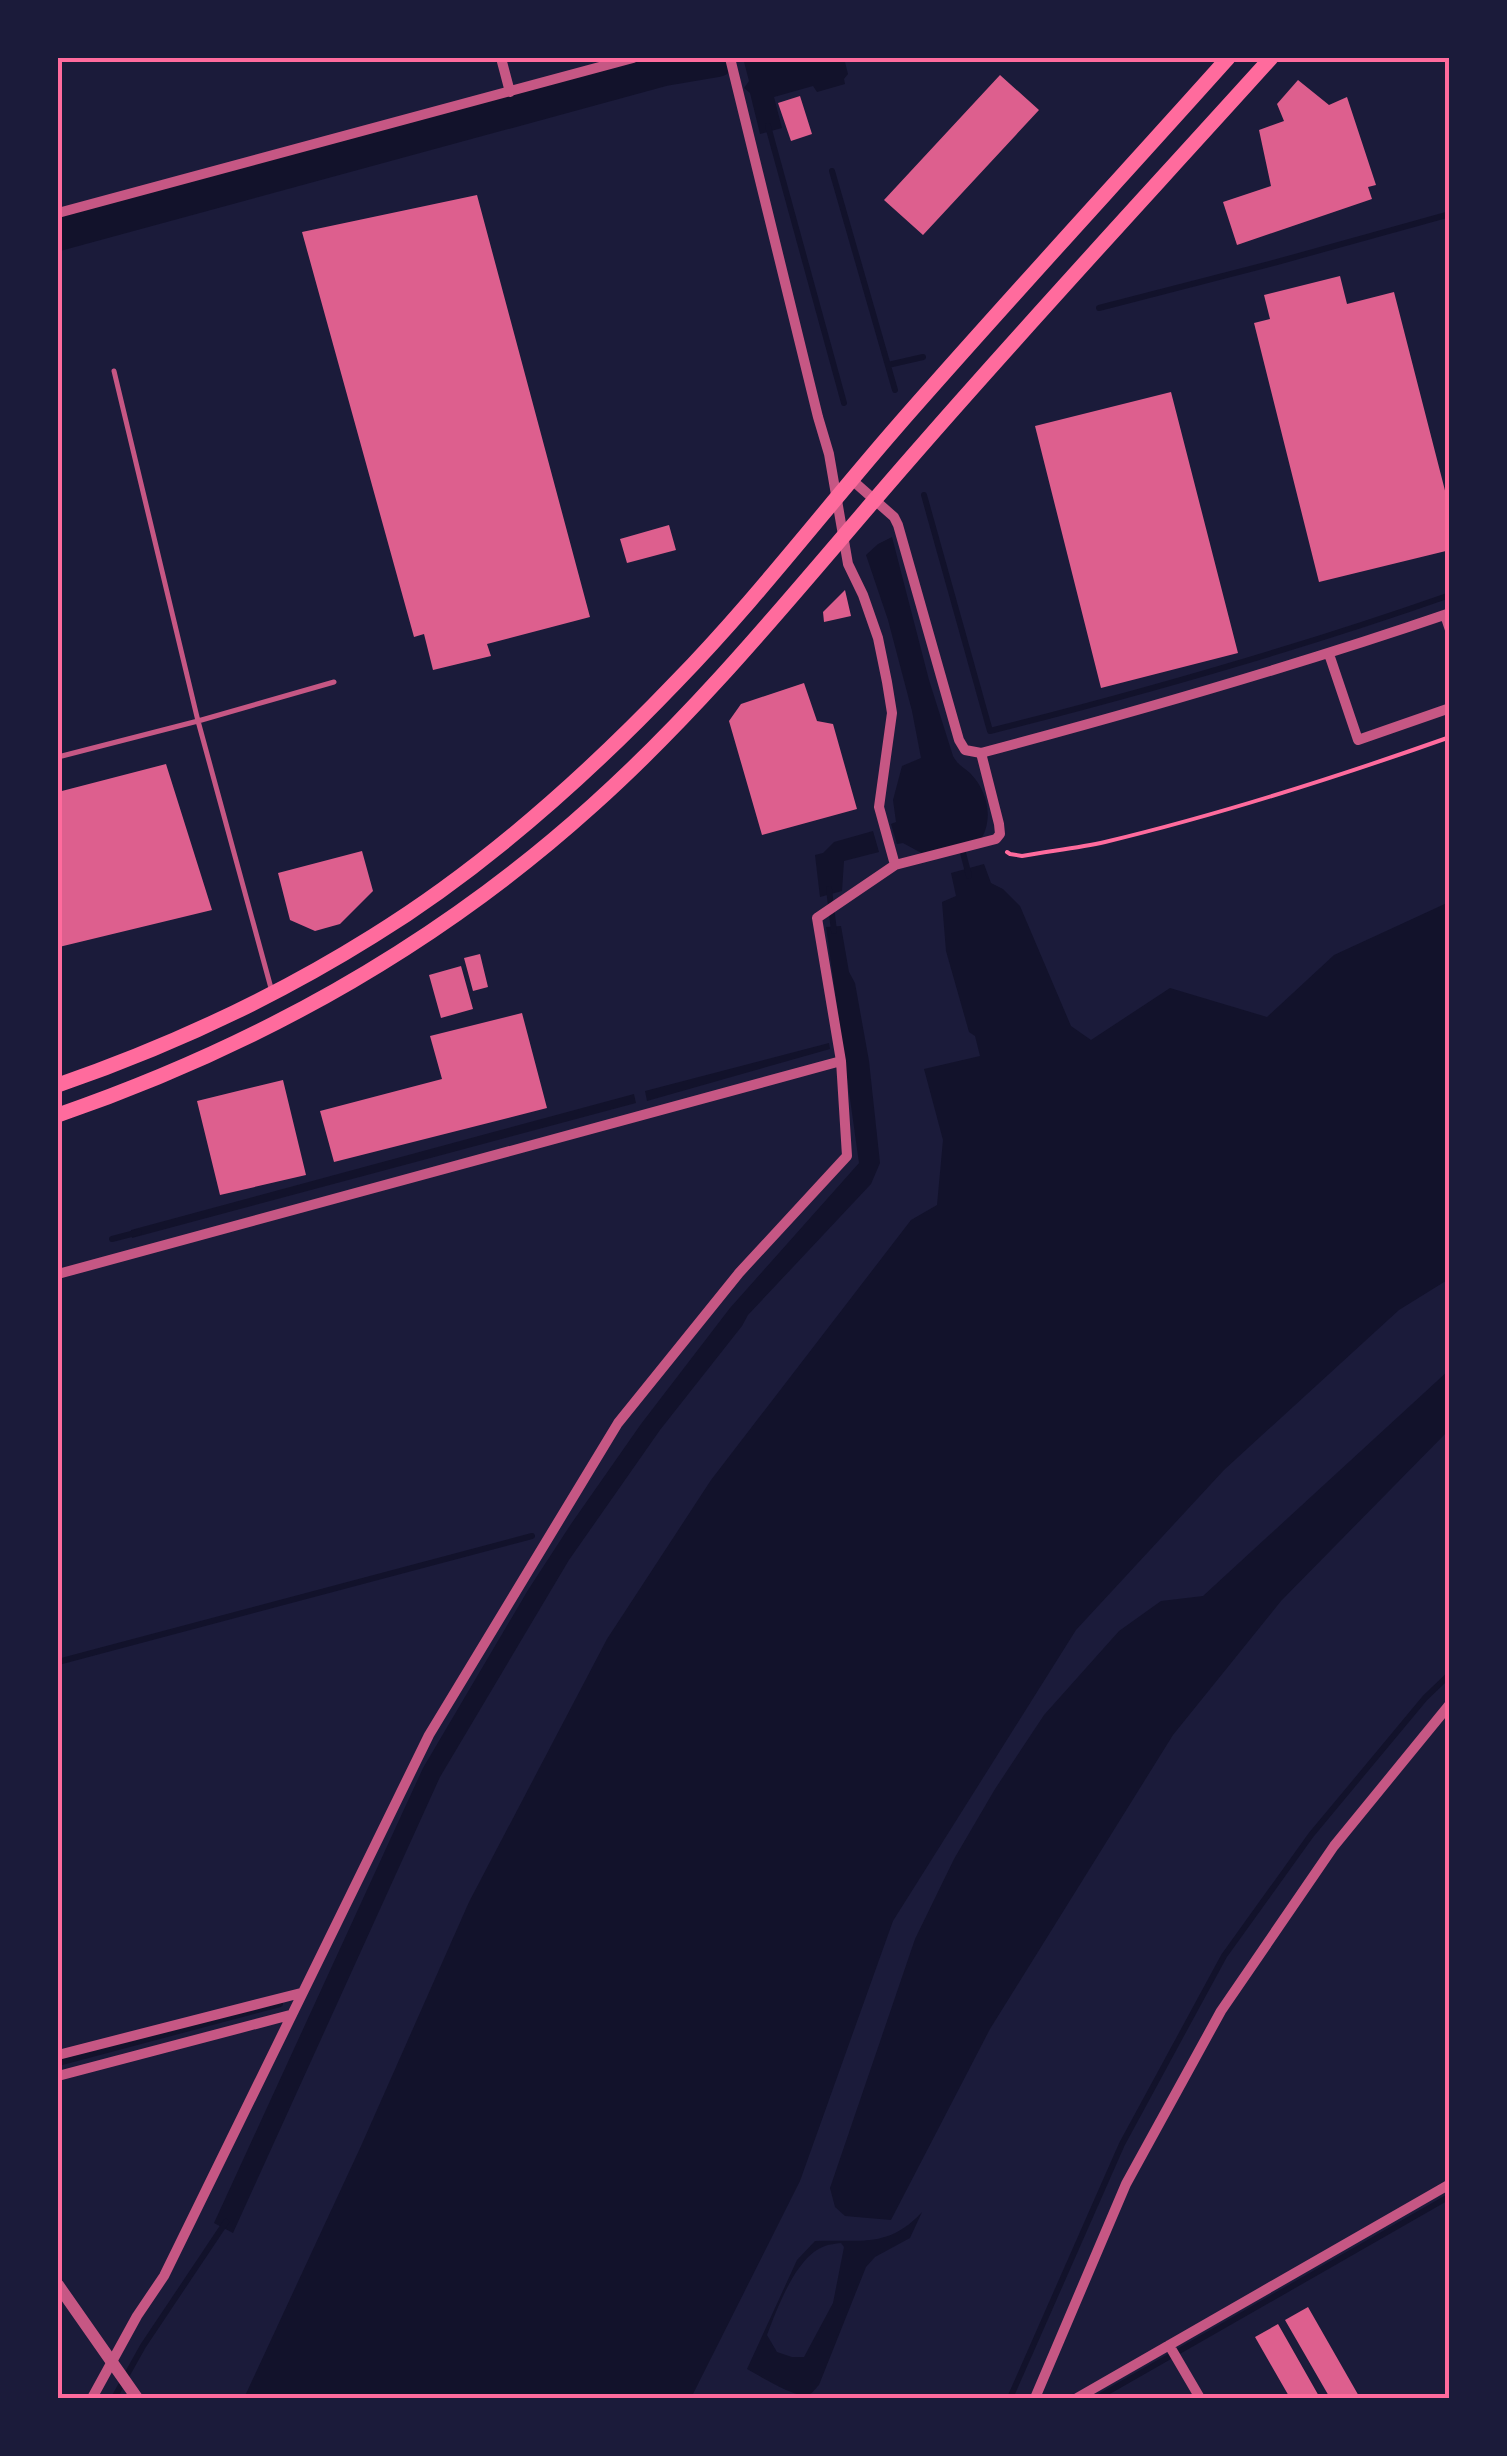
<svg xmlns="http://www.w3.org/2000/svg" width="1507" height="2456" viewBox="0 0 1507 2456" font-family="'PT Serif',serif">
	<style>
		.water { fill: #12122b; fill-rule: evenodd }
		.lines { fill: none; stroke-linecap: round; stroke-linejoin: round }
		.stream { stroke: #12122b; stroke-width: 6 }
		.river { stroke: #12122b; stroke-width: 38 }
		.building { fill: #dd5f8e }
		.path { stroke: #ff6b9d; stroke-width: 4 }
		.service { stroke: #c65784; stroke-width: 5 }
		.minor { stroke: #c65784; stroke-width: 10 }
		.tertiary { stroke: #c65784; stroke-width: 12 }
		.trunk { stroke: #ff6b9d; stroke-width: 15 }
		.neatline { fill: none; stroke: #ff6b9d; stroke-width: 4 }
	</style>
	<rect width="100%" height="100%" fill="#1b1b3a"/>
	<path class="water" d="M743,58H844L848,74L844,79L845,84L817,92L813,86L774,97L782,128L760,134L750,93L744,88L749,81Z
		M892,537L929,680L953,756C958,765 963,767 970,773C988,791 994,820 980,841L925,855L903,843L897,844L891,824L896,822L893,800L902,766L921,758L912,711L888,620L866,555L878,544Z
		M873,831L879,852L844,861L842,891L820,897L815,855L823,853L834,842Z
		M984,864L991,883L1003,889L1020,906L1071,1026L1091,1040L1170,988L1267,1017L1334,955L1449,902V1279L1399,1310L1224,1470L1076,1630L893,1921L800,2181L691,2398H244L361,2146L469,1902L607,1639L711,1480L911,1220L937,1205L943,1140L924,1069L980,1056L975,1036L969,1032L946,951L942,902L956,896L951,873Z
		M841,926L849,972L855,983L869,1061L880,1163L871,1184L748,1315L742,1326L660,1430L569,1560L440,1777L233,2233L214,2223L423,1768L528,1590L571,1524L641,1424L730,1308L859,1163L826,927Z
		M829,1043L830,1049L647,1101L645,1091Z
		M634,1094L636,1103L132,1238L131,1230Z
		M1449,1370V1430L1281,1601L1173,1735L990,2029L891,2220L845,2216L835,2207L830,2188L915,1939L954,1859L995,1789L1044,1715L1119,1631L1161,1601L1203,1596Z
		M922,2212L910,2238L875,2257L866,2267L819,2385C814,2390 812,2395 805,2395C791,2396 760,2376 747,2369L797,2260L815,2241C860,2239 888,2249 922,2212ZM841,2243L844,2247L833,2303L804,2357H792L777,2352L767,2335C777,2309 796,2256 825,2246C830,2244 835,2244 841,2243Z"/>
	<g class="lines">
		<path class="stream" d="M688,63L716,73
			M768,126L844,403
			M832,171L895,390
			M1099,308L1277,262L1450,214
			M888,365L923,357
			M924,495L990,731C1145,692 1299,648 1450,595
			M961,845L969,876
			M829,889L834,931
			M112,1239L139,1232
			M58,1662L532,1536
			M58,2063L280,2004
			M114,2398L143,2346L226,2222
			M1010,2398L1122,2144L1224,1956L1311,1835L1425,1698L1450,1674
			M1097,2398L1450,2196"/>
		<path class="river" d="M58,232L664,67L717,58"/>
	</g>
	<path class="building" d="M1000,75L1039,110L923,235L884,200Z
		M1298,80L1329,105L1347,97L1376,185L1368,187L1372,199L1237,245L1223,202L1271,186L1259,130L1284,121L1277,104Z
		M800,96L812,134L791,141L778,103Z
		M477,195L590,617L487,644L491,656L433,670L424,634L414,637L302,232Z
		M1340,276L1347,304L1394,292L1450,510V550L1319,582L1254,323L1270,319L1264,295Z
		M1171,392L1238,653L1101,688L1035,426Z
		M669,525L676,550L627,563L620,539Z
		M845,590L851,616L824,622L823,612Z
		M804,683L817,721L833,724L857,809L762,835L729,721L741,704Z
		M166,764L212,910L59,947L58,792Z
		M362,851L373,891L340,924L315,931L290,920L278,873Z
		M480,954L488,987L473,991L464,958Z
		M461,966L473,1009L441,1018L429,975Z
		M522,1013L547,1108L334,1162L320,1111L442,1079L430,1036Z
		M283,1080L306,1175L220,1195L197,1101Z
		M1308,2307L1360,2398H1330L1285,2320Z
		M1278,2324L1320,2398H1290L1255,2337Z"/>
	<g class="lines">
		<path class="path" d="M1007,852L1010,854L1022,856C1050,851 1078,848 1105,842C1222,814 1337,777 1450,737"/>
		<path class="service" d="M114,371L198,721L271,988
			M58,757L198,721L334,682"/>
		<path class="minor" d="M501,58L510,92
			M730,58L818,417L829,454L848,564L863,595L878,638L887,682L892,713L879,807L895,865
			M58,213L633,58
			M852,480L894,517L898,525L959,740L965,750L981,753C1139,711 1295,666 1450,613
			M1445,615L1450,630
			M1329,654L1358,740L1450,708
			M58,1274L841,1061L817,918L895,865L996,839L1000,834L999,824L981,753
			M58,2055L301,1993
			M58,2076L290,2015
			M1169,2345L1200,2398
			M92,2398L137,2316L164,2276L429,1735L618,1423L739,1273L847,1156L841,1061
			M1035,2398L1126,2184L1221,2011L1334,1846L1450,1704
			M1077,2398L1450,2184"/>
		<path class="tertiary" d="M58,2285L137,2398"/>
		<path class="trunk" d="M58,1085C168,1047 274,998 373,936C483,868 587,775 676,682C754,602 821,514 894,430C1004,304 1117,182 1228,58
			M58,1115C255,1047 438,945 593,805C710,700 806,578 909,460C1027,324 1150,192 1271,58"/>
	</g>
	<rect width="1507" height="2456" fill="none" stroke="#1b1b3a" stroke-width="120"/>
	<rect x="60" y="60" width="1387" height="2336" class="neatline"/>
</svg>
